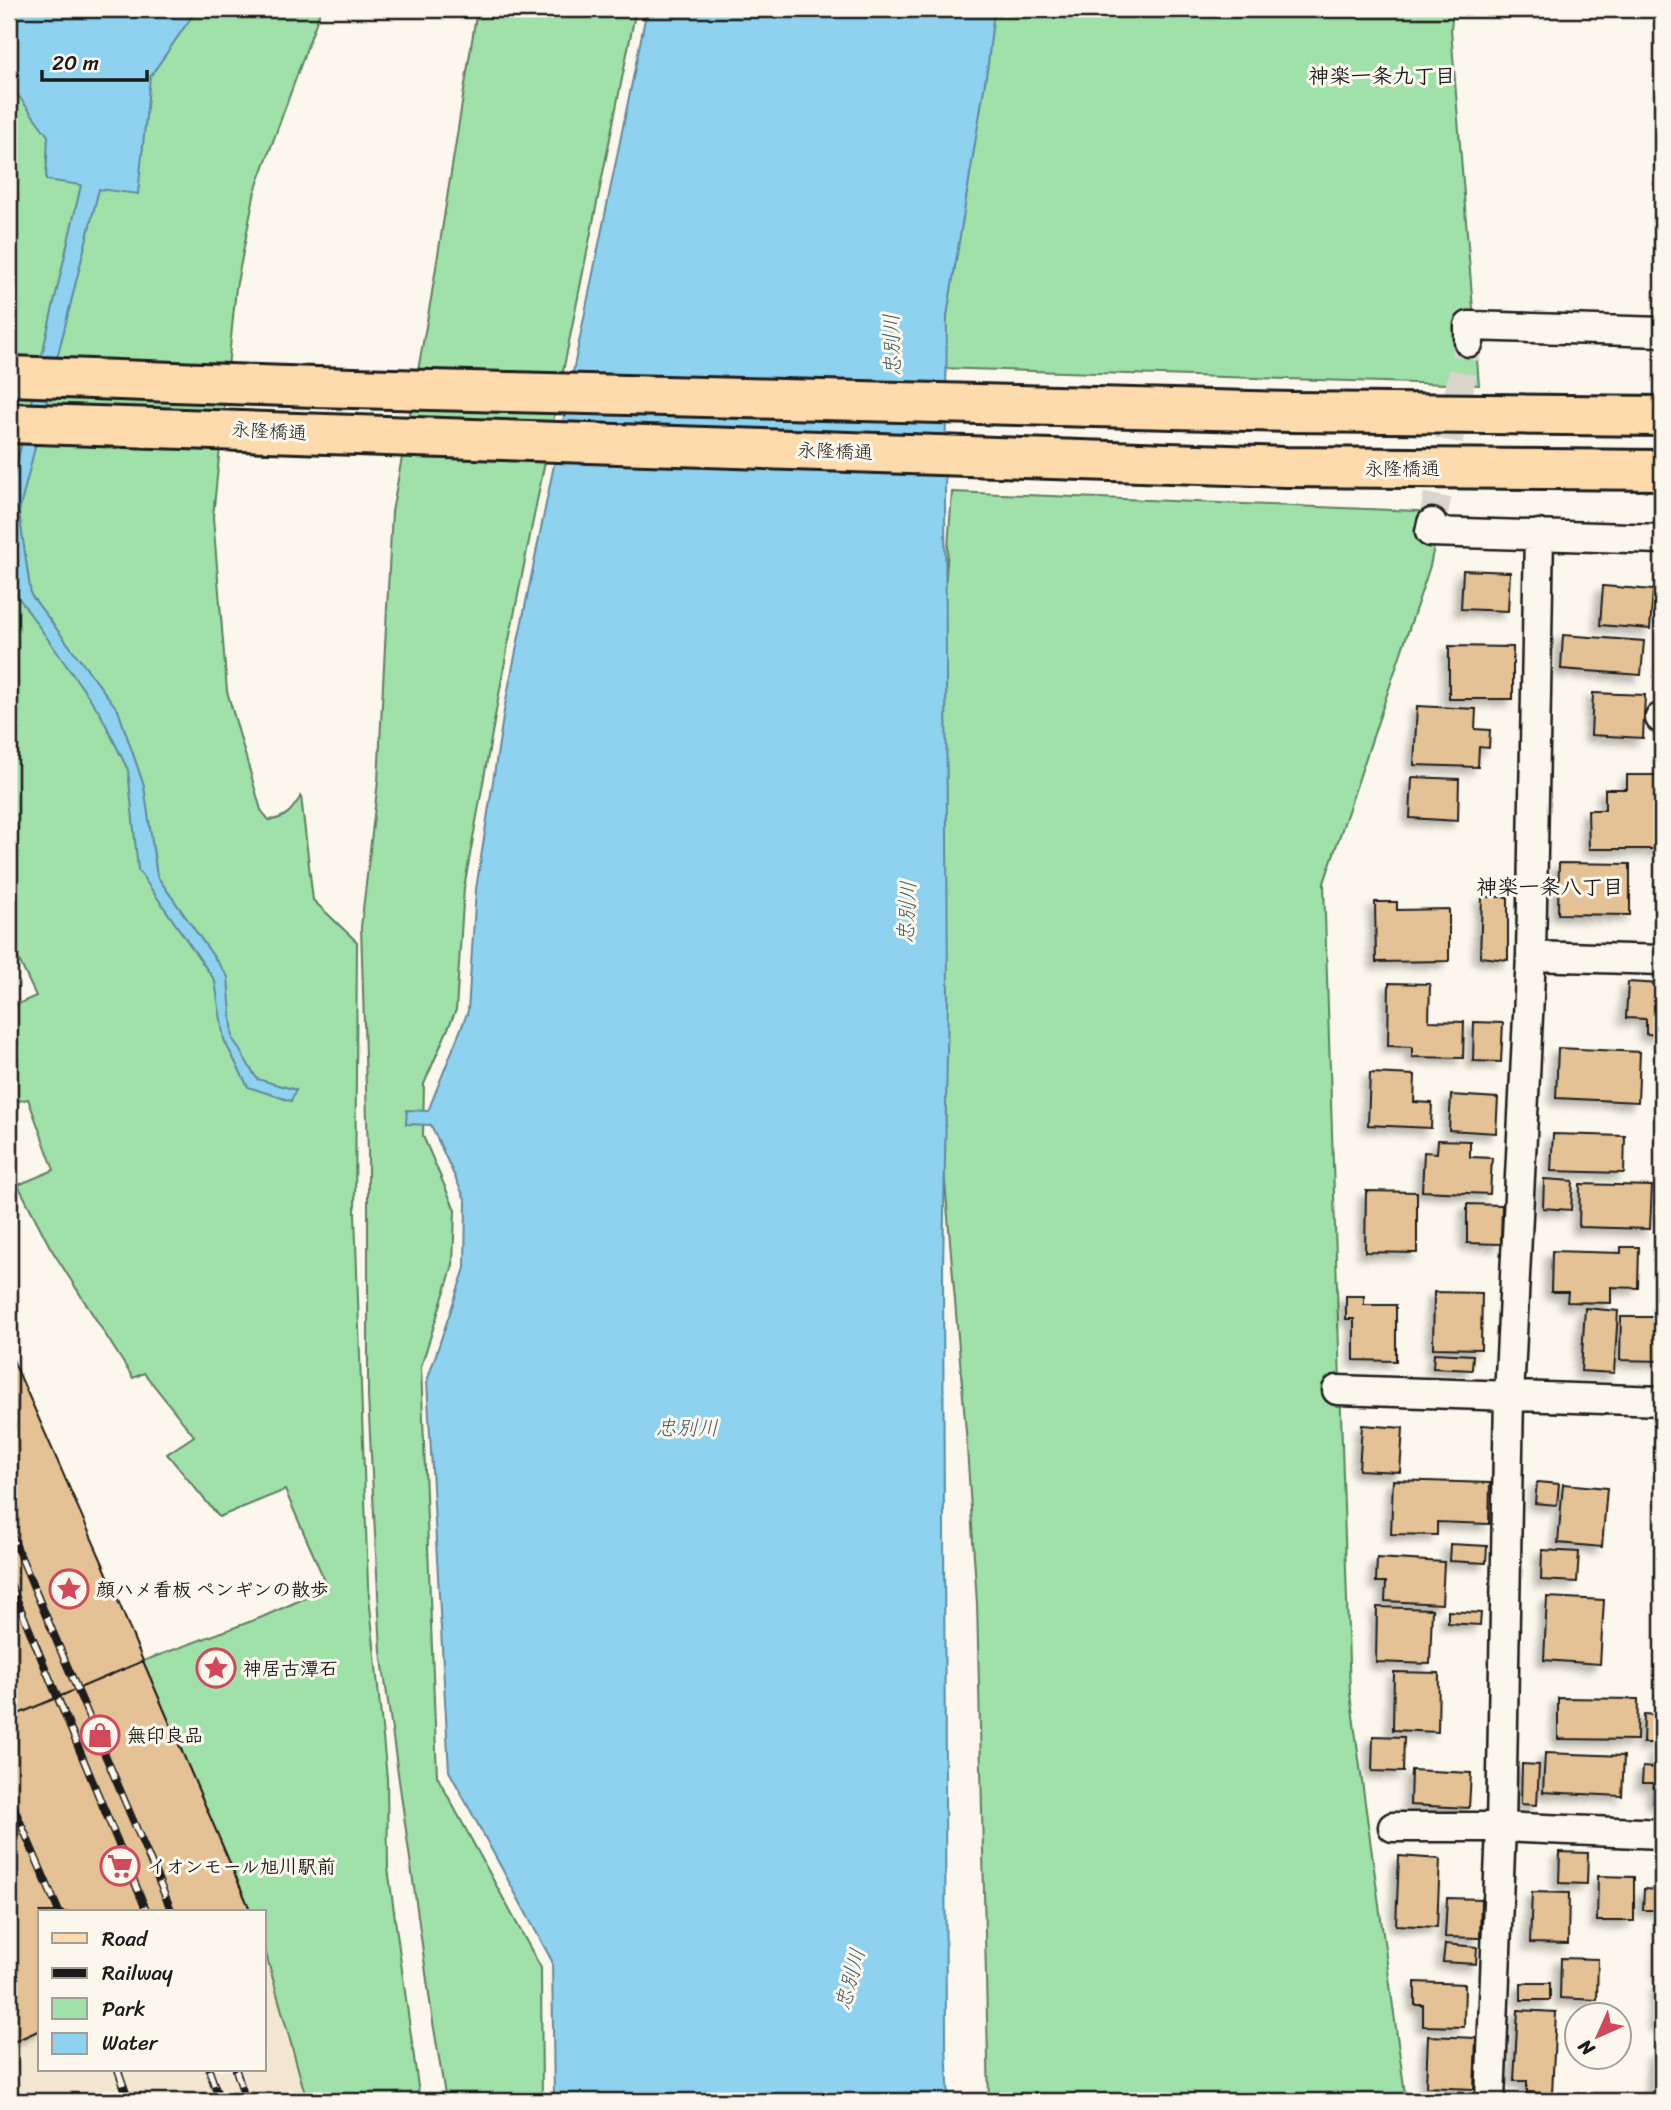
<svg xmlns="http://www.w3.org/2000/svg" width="1671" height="2110" viewBox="0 0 1671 2110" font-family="Sriracha,'Klee One',sans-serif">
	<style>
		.built { fill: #f4e7d2 }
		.green { fill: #a0e0a9; stroke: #5e7e62; stroke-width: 2 }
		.water { fill: #8ed2ef; stroke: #60899b; stroke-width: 2 }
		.building { fill: #e4c296; stroke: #1c1c1c; stroke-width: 2; filter: url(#shadow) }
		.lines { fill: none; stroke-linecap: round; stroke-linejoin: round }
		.street-tunnel { stroke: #dad6cd; stroke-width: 28; stroke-dasharray: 28 14; stroke-linecap: butt }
		.street-casing { stroke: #1c1c1c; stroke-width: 33 }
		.primary-casing { stroke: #1c1c1c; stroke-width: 44 }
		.street { stroke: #fbf7ec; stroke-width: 28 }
		.primary { stroke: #fddbac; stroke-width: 38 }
		.rail-casing { stroke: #1c1c1c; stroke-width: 8 }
		.rail { stroke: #fbf7ec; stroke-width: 5; stroke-dasharray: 16; stroke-linecap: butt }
		.labels { text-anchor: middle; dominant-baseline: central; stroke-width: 6; stroke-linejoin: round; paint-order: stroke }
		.street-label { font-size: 19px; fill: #1c1c1c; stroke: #fbf7ec }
		.poi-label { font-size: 19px; font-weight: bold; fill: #1c1c1c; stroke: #fbf7ec; text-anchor: start }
		.neighbourhood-label { font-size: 21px; font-weight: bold; fill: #1c1c1c; stroke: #fbf7ec }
		.water-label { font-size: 21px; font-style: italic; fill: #445c66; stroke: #fbf7ec }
	</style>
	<defs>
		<filter id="shadow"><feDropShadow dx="-6" dy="6" stdDeviation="3.5" flood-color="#0004"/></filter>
	</defs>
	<rect width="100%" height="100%" fill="#fbf7ec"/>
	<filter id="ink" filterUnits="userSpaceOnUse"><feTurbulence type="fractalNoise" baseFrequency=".0143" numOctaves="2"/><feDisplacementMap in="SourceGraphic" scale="14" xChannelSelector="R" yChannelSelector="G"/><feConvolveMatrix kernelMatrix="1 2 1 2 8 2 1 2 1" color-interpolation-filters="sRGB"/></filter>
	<g filter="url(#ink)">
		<path class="built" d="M143,1661L251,1912H40V2070H264V1947L307,2101H9V1718Z"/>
		<path class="green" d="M9,9H321L255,191L236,288L213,517L227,691L261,810L269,820C286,819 292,810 301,796L313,900L357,942L355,1214L368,1585L387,1778L388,1868L420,2101H307L264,1947V1912H251L143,1661L260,1618L328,1588L285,1490L219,1517L167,1454L194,1436L144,1373L133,1378L50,1247L18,1185L54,1170L28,1099L9,1103V1008L36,996L9,939Z
			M477,9H636L508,645L464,888L456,1010L424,1084L423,1136L455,1210L453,1265L421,1367L437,1776L541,1968L542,2101H446L432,2016L381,1652L368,1396V1152L361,927L378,781L392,512L431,299Z
			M986,9H1453L1451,30L1479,385L937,368Z
			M952,492L1441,512L1430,566L1324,883L1350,1694L1406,2101H989L977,1603L966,1432L940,1122L933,758Z"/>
		<path class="water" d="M9,9H197L150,77L138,194L99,189L19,512L31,595L118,710L144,786L157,876L228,977L233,1039L257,1079L296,1090L291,1101L248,1087L224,1040L215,981L138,870L128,770L100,713L16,594L9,539V498L81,185L46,180L48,136L9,83Z
			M647,9H994L988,64L947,316L945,495L948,998L943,1268L946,2046L949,2101H554L552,1961L449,1771L427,1381L465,1268L466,1201L431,1125L406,1124L407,1110L428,1111L468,1011L476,889L505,705Z"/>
		<path class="building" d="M1463,570L1510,572L1508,611L1461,609Z
			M1603,586L1653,590L1650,629L1600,625Z
			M1563,635L1644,641L1641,675L1561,669Z
			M1449,646L1513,647V699H1449Z
			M1593,693L1645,695L1643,738L1591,735Z
			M1417,706L1476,709L1475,729L1490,730L1489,748L1479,747L1478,767L1414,765Z
			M1627,775H1662V849H1589L1588,810H1605V789H1627Z
			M1412,777L1459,779L1458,821L1410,818Z
			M1559,863L1630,864V915L1558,914Z
			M1482,897H1508V960L1480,957Z
			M1375,902H1397V910L1449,909V961L1376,962Z
			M1628,982L1662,984V1035L1646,1034V1019L1626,1018Z
			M1389,983L1430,984L1429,1021L1464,1022L1463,1058L1412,1057V1047L1388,1046Z
			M1474,1022L1503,1023L1501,1062L1473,1061Z
			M1558,1048L1640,1052L1638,1102L1556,1098Z
			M1370,1073L1415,1075L1414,1102L1432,1103L1431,1128L1368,1125Z
			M1451,1095L1498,1098L1496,1133L1449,1130Z
			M1553,1134L1625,1136L1624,1173L1551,1171Z
			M1438,1140L1470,1141V1157L1492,1158L1490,1194L1422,1191L1424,1152L1437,1153Z
			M1544,1179L1573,1181L1571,1210L1543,1208Z
			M1580,1184L1652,1186L1650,1229L1579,1227Z
			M1366,1191L1417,1192V1253L1365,1252Z
			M1467,1204L1502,1205L1501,1244L1467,1243Z
			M1621,1247H1639L1638,1288L1611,1287V1303L1567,1302L1568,1292H1551L1552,1251L1621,1253Z
			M1434,1292L1482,1293L1481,1349L1433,1348Z
			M1346,1296H1364V1305H1396V1361L1354,1360V1319H1346Z
			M1585,1308L1618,1311L1614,1373L1581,1371Z
			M1621,1317H1662V1361L1620,1360Z
			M9,1351L103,1564L143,1661L9,1718Z
			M1434,1353L1473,1355L1472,1370L1433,1368Z
			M1362,1425L1403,1428L1400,1472L1359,1470Z
			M1393,1480L1490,1483L1489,1524L1437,1522V1535L1391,1534Z
			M1537,1482L1559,1484L1557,1505L1535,1503Z
			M1563,1484L1607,1488L1602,1547L1558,1543Z
			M1450,1544L1487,1546L1486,1563L1449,1561Z
			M1542,1550L1579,1552L1577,1582L1541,1580Z
			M1377,1558L1444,1562L1442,1604L1385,1601L1386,1582H1376Z
			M1547,1597L1604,1600L1600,1664L1544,1660Z
			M1377,1607L1432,1609L1430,1664L1376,1662Z
			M1448,1611L1481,1613L1480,1625L1448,1623Z
			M143,1661L251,1912H40V2030L9,2044V1718Z
			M1394,1672L1439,1673L1438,1732L1393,1730Z
			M1558,1698L1638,1699L1637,1740L1558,1739Z
			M1644,1714L1660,1715L1659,1743H1643Z
			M1373,1736L1404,1737L1403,1772L1372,1771Z
			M1655,1750H1662V1803H1653L1654,1783H1642L1643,1767L1655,1768Z
			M1545,1753L1624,1756L1622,1796L1543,1792Z
			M1522,1764L1539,1765L1537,1805L1521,1804Z
			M1411,1770L1471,1773L1469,1808L1410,1805Z
			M1560,1852L1588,1853L1587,1884L1559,1883Z
			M1399,1856L1440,1859L1437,1927L1396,1925Z
			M1598,1876L1634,1877V1921H1597Z
			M1644,1889L1662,1890V1910H1643Z
			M1532,1892L1569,1893L1568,1944L1530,1943Z
			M1447,1898L1481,1899L1480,1938L1445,1937Z
			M1662,1920V1974H1659Z
			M1445,1944L1477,1947L1476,1964L1443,1962Z
			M1561,1958L1598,1959L1597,2000L1560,1998Z
			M1415,1982L1465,1984L1464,2027L1423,2026V2005H1415Z
			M1521,1983H1550V2000H1521Z
			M1656,1986H1662V2024H1655Z
			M1518,2010L1556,2012L1552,2094L1527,2092V2081H1514Z
			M1428,2036L1476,2038L1474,2089L1426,2087Z
			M1654,2053H1662V2101H1653Z
			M9,2080L18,2101H9Z
			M1435,2095L1468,2096V2101H1435Z"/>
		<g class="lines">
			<path class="street-tunnel" d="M1432,523L1469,342"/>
			<g class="street-casing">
				<path id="street" d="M1469,342V326L1662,332
					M1432,523L1430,532L1662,539
					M1660,718H1662
					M1531,956L1662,960
					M1337,1390L1662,1401
					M1393,1827H1501L1662,1834
					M1490,2101L1501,1827L1509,1396L1531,956L1539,534"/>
			</g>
			<g class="primary-casing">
				<path id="primary" d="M9,376L315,387L1291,412L1662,416
					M9,423L1286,467L1662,470"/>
			</g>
			<use href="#street" class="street"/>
			<use href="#primary" class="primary"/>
			<g class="rail-casing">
				<path id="rail" d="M9,1529L172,1912
					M9,1581L147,1912
					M9,1796L59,1912
					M118,2070L129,2101
					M209,2070L220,2101
					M236,2070L246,2101"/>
			</g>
			<use href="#rail" class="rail"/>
		</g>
	</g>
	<defs>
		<g id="sight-ring" transform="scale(2.0125)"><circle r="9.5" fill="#fbf7ec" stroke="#d1495b" stroke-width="1.5"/><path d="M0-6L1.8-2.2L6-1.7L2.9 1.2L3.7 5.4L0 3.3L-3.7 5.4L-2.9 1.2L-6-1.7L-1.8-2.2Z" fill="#d1495b"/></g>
		<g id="shop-ring" transform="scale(2.0125)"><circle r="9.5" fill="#fbf7ec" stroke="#d1495b" stroke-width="1.5"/><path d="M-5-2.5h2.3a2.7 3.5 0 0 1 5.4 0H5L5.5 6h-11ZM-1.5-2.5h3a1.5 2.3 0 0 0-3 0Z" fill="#d1495b"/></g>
		<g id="supermarket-ring" transform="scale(2.0125)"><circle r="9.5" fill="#fbf7ec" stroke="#d1495b" stroke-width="1.5"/><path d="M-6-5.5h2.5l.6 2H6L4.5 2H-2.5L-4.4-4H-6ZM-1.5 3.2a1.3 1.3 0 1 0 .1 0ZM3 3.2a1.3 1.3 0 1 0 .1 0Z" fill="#d1495b"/></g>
	</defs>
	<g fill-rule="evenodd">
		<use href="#sight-ring" x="69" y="1589"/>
		<use href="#sight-ring" x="216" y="1668"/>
		<use href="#shop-ring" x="100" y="1735"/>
		<use href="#supermarket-ring" x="120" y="1866"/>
	</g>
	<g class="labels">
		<g class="street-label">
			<text transform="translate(269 431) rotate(3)">永隆橋通</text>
			<text transform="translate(835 451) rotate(2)">永隆橋通</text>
			<text x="1402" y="468">永隆橋通</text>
		</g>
		<g class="poi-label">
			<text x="96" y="1589">顔ハメ看板 ペンギンの散歩</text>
			<text x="243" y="1668">神居古潭石</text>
			<text x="127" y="1735">無印良品</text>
			<text x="147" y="1866">イオンモール旭川駅前</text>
		</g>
		<g class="neighbourhood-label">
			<text x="1382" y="76">神楽一条九丁目</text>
			<text x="1550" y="887">神楽一条八丁目</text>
		</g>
		<g class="water-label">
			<text transform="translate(892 345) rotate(-92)">忠別川</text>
			<text transform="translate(907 912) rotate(-87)">忠別川</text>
			<text x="687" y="1428">忠別川</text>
			<text transform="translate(850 1979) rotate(-75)">忠別川</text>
		</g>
	</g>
	<rect width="1671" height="2110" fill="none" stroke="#fbf7ec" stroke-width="35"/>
	<rect x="18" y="18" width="1636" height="2075" fill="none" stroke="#1c1c1c" stroke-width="2.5" filter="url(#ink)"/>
	<rect x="38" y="1910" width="228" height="161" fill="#fbf7ec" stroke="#a29f99" stroke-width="2"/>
	<rect x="52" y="1933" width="35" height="10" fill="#fddbac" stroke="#a29f99" stroke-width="2"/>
	<text x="102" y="1946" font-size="21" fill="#1c1c1c">Road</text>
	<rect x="52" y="1968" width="35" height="10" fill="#1c1c1c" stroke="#a29f99" stroke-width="2"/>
	<text x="102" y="1980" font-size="21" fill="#1c1c1c">Railway</text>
	<rect x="52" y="1998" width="35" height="21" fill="#a0e0a9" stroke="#a29f99" stroke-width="2"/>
	<text x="102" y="2016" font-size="21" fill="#1c1c1c">Park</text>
	<rect x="52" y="2033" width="35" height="21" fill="#8ed2ef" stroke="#a29f99" stroke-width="2"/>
	<text x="102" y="2050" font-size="21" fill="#1c1c1c">Water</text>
	<g transform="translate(1598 2036) rotate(225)"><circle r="33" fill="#fbf7ec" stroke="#a29f99" stroke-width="2"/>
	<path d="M0-5L12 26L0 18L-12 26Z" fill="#d1495b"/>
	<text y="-10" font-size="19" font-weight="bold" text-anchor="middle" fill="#1c1c1c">N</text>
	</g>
	<path d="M42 70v10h105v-10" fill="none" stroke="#1c1c1c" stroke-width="3.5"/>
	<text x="52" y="70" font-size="21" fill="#1c1c1c" stroke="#fbf7ec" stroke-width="5" paint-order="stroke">20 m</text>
</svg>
